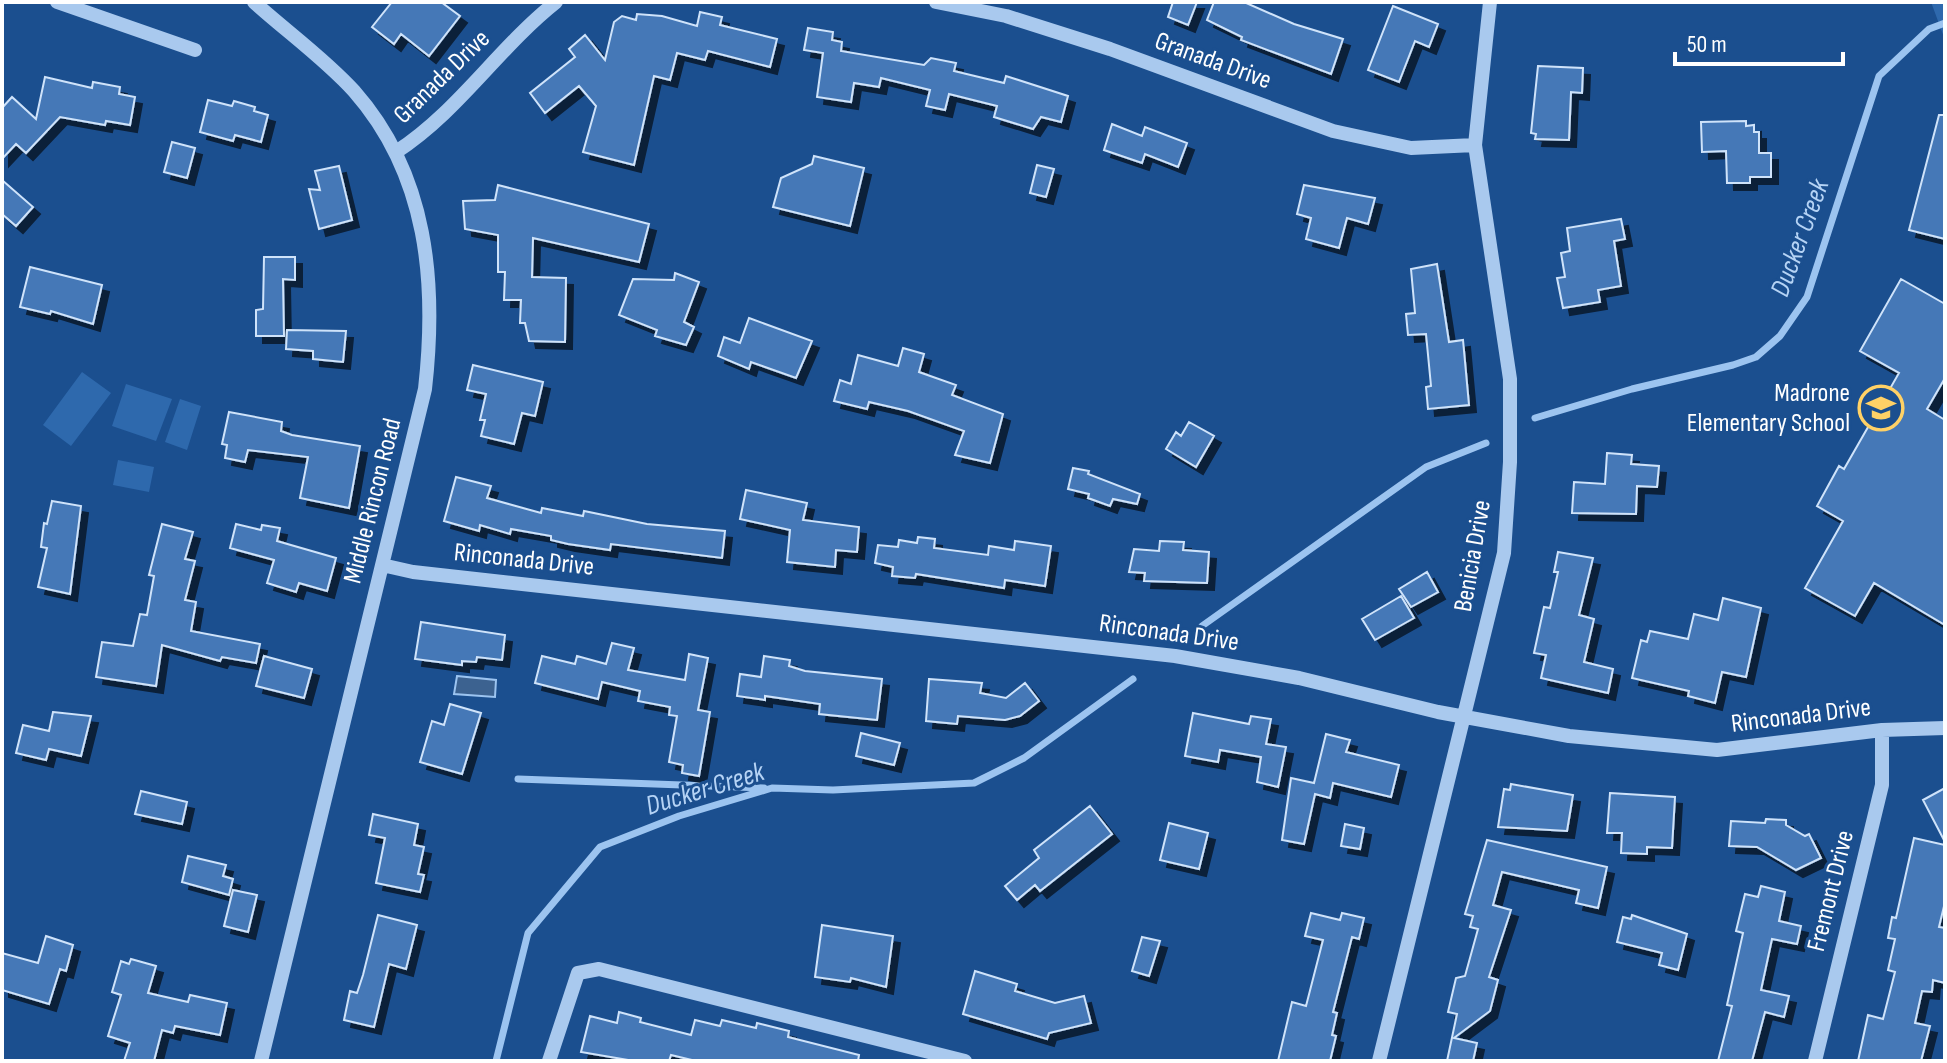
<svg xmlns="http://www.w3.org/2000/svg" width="1947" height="1063" viewBox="0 0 1947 1063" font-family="'Sofia Sans Condensed',sans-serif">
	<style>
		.green { fill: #2e69ad }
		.water { fill: #3c6290; stroke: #9cc4f0; stroke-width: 2 }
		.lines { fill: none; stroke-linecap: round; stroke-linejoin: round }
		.stream { stroke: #9cc4f0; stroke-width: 7 }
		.building { fill: #4478b7; stroke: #cfe3fa; stroke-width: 2; filter: url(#shadow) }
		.minor { stroke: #a9c9ee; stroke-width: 14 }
		.labels { text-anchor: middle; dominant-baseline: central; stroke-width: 6; stroke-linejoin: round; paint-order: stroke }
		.street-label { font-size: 26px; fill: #fff; stroke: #1b4f8f }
		.poi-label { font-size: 26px; fill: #fff; stroke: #1b4f8f; text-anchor: end }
		.water-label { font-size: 28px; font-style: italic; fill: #b5d3f5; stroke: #1b4f8f }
	</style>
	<defs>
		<filter id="shadow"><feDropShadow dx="7" dy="7" stdDeviation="0" flood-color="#0009"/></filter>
	</defs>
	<rect width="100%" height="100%" fill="#1b4f8f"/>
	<path class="green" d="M1931,2H1945V40Z
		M82,372L111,393L71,446L43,425Z
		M126,384L172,399L156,441L112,426Z
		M180,399L201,406L187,450L165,442Z
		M118,460L154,467L149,492L113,485Z"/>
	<path class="water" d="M457,676L496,680L495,697L454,694Z"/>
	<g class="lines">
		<path class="stream" d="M1535,418L1632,389L1733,365L1756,357L1780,336L1807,297L1879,76L1929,29L1945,23
			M1202,626L1426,467L1486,443
			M518,779L764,788
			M496,1061L528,933L600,847L679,816L772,788L833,790L974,783L1024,758L1133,679"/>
	</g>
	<path class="building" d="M392,2H441L460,16L429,56L401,34L394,44L372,27Z
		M1173,2H1197L1188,25L1168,17Z
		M1214,2H1244L1294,24L1343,39L1331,74L1241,40L1242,37L1207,20Z
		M1393,6L1438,24L1429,47L1415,41L1399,82L1368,70Z
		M700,12L722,17L720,25L777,39L770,67L708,51L705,60L677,53L670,80L654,76L634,165L583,152L596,106L579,86L545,113L530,93L575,57L569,49L585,35L605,60L614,22L622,16L636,20L637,14L662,16L697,26Z
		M808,28L833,32L832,40L842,42L841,51L924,65L931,58L956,63L954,71L1004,83L1006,76L1068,96L1061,122L1041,117L1033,129L994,117L997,106L949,94L945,110L926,106L930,90L881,78L879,87L854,83L851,102L817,97L823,53L804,50Z
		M1538,66L1583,68L1582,93L1571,92L1569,140L1535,139L1536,134L1531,133Z
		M45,77L92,88L93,82L120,87L119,94L135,97L130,125L106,121L105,125L60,117L26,153L16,144L2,159V108L12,97L36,119Z
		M208,100L232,106L234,101L255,107L254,111L268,115L261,142L235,135L233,141L200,132Z
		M1939,115H1945V239L1909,230Z
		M1746,121V126L1754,125V132H1759V153H1771V177H1750V183H1727L1726,151L1702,152L1701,122Z
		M1112,124L1142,136L1145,127L1187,143L1178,167L1145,154L1142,163L1104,150Z
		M172,142L195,148L187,178L164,172Z
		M814,156L864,168L850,226L773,207L781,178L812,164Z
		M1037,165L1054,169L1046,197L1030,193Z
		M339,166L352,220L319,229L309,189L320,190L315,171Z
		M2,180L33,207L16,226L2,214Z
		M498,185L649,224L639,262L533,238L532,277L566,278L565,342L529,341L525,323H520L521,300H504L505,272H498V235L465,229L463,201L495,200Z
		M1304,185L1375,198L1368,224L1347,218L1339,248L1306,239L1311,218L1297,214Z
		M1621,219L1625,239L1614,241L1621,286L1598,290L1600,302L1563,308L1557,278L1565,277L1561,253L1570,251L1567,228Z
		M264,257H295V280L283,279L284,336H256V310L263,309Z
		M1437,264L1449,342L1463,340L1469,405L1428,409L1426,387L1431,386L1426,334L1408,335L1406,314L1415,313L1411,269Z
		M30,267L102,285L93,324L51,311L50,314L20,307Z
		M675,273L699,282L684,322L694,327L686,345L655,336L657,330L619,315L633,279L674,280Z
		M1901,279L1945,304V378L1927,409L1945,420V625L1874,583L1855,616L1805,588L1843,521L1817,506L1839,466L1844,469L1899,373L1860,351Z
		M749,318L812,341L796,378L751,362L749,369L718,356L724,337L740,343Z
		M287,330L346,331L343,362L313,359V351L286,349Z
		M903,348L924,354L919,372L956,385L952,395L1003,414L990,463L955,455L964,431L908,411L869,402L867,409L834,401L840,380L851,384L858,355L898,366Z
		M473,365L543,382L535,416L522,413L514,444L481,436L485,420H480L486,394L467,390Z
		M229,412L282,422L281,431L292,435L360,446L349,508L300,498L308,457L248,450L245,462L225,458L227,445L222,444Z
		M1189,422L1214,436L1196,467L1166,449L1176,432L1181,436Z
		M1607,453L1632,455L1631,464L1659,466L1657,487L1637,486L1636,514L1572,513L1574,482L1605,484Z
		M1073,468L1089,471L1088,474L1140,494L1137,504L1113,499L1110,506L1088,498L1089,494L1068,489Z
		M456,477L491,486L487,498L541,513L542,508L583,516L584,511L647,524L725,531L722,558L611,544L610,550L568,544L551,540V536L511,529L510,534L480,525L479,531L444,521Z
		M746,490L807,503L803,520L859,527L857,552L836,550L835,567L787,562L790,530L740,519Z
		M52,501L81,506L70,594L38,587L47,548L41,547L44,523L47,524Z
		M162,524L193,532L185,559L195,561L185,600L196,602L191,631L260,644L256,663L222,657L220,661L162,645L156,686L96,677L102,642L133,646L140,614L147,615L154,576L149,575Z
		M236,524L261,530L262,525L280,528L277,541L336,558L327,591L299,583L296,592L267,583L274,560L230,548Z
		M918,537L935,539L934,548L988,555L989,546L1014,550L1015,541L1051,546L1045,586L1005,580L1004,588L916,574L915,578L892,576L893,567L875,563L878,545L898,547L899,540L917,543Z
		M1160,541L1184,542L1183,550L1209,552L1207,583L1144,581L1145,573L1129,572L1134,549L1159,551Z
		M1558,552L1593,558L1579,615L1594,619L1584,662L1613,669L1608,693L1541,678L1546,655L1534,653L1544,607L1550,608L1558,572H1554Z
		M1427,572L1438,592L1411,607L1399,589Z
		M1401,596L1414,618L1375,640L1362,619Z
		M1723,598L1761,608L1746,677L1722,672L1715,703L1688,696L1689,691L1632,678L1641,640L1647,642L1650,631L1688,639L1694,614L1718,620Z
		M421,622L505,635L502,660L477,657L476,662L462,661V665L415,659Z
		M612,643L634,648L628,670L685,680L689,654L708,658L698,710L710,712L699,776L682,773L683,765L669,762L677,716L669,715L670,707L638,701L640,691L602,682L598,699L535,683L542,656L575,664L577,656L606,664Z
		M264,656L312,669L304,698L256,686Z
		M764,656L790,660L789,666L805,671L882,679L877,720L819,714L820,704L765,696V700L737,696L740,674L761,677Z
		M929,679L982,683L980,693L1006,698L1025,683L1039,701L1020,716L1005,720L958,716L957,724L926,721Z
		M450,704L481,713L462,774L420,762L432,721L444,725Z
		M53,712L91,716L81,756L49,749L46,760L16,753L23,725L49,731Z
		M1193,713L1249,724L1251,716L1271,719L1266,744L1286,747L1278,787L1257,782L1261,757L1220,750L1218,762L1185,756Z
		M861,733L900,743L894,765L856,756Z
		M1326,734L1350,740L1346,752L1399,765L1391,797L1333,783L1330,798L1315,794L1304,844L1282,840L1291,778L1314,783Z
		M1511,784L1573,795L1567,831L1498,827L1504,789L1510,790Z
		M1945,788V842L1923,800Z
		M141,791L187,802L182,824L135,814Z
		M1610,793L1675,797L1672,848L1647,847V854L1621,853L1622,833H1607Z
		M1090,806L1112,834L1040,891L1035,885L1017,900L1005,886L1039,858L1034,850Z
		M373,814L418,824L414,845L424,847L418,874L424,875L420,892L376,883L385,838L369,835Z
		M1766,819L1786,820V825L1805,836L1809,834L1821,858L1796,870L1757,847L1729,846L1731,821L1765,823Z
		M1169,823L1208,833L1199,869L1160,860Z
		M1345,824L1364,828L1360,849L1341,846Z
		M1914,838L1945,845V902L1939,927L1945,928V983L1933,980L1932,992L1922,991L1915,1023L1930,1026L1921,1061H1858L1868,1015L1883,1019L1895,972L1888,970L1895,939L1888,938L1892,917L1896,918Z
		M1487,840L1607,867L1598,908L1576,903L1579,890L1502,872L1493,905L1511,910L1489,977L1498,980L1490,1011L1454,1038L1477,1043L1473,1061H1447L1457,1014L1448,1012L1456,978L1465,976L1478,929L1470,927L1473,916L1465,914Z
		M188,856L226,865L223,876L233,879L229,895L182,882Z
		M1761,886L1785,892L1779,921L1801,926L1797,944L1772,939L1761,990L1789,996L1784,1017L1765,1012L1752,1061H1718L1732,1006L1727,1005L1743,933L1736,931L1745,894L1758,897Z
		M233,890L257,895L248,932L224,926Z
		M1311,913L1340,920L1342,913L1364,918L1359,939L1352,937L1333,1012L1337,1013L1332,1035L1336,1036L1330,1061H1278L1292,1002L1306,1006L1323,940L1305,936Z
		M378,915L417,925L406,969L389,964L374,1027L344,1020L350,991L357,993L363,975Z
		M1632,915L1687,934L1678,970L1659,965L1662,953L1617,942L1623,917L1631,919Z
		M822,925L893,936L886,987L851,978L850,982L815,977Z
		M46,936L73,945L66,971L60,969L49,1004L2,990V953L38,963Z
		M1142,937L1160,941L1149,976L1132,971Z
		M131,959L156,966L148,993L188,1002L190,995L227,1003L220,1035L175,1026L173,1033L162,1030L154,1061H124L130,1043L108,1036L121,995L112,992L121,961L129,964Z
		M975,971L1017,984L1015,991L1055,1003L1084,996L1091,1023L1049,1033L1047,1039L963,1014Z
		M619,1012L641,1018L640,1022L691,1035L695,1020L720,1026L722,1020L756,1028L757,1023L789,1031L788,1037L859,1055L858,1061H696L671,1055L669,1061H634L581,1052L590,1016L617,1023Z"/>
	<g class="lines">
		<path class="minor" d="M57,2L195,50
			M254,2C286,31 325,59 354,91C428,175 437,283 425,389L261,1061
			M936,2L1006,16L1110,49L1333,131L1411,148L1475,145
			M396,152C458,112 498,48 556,2
			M382,565L413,572L1175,656L1299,678L1438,712L1569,736L1717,750L1882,730L1945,728
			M549,1061L578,973L599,969L965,1061
			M1379,1061L1504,553L1510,462V379L1475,145L1490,2
			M1815,1061L1882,785V730"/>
	</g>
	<defs>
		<g id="school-ring" transform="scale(2.3)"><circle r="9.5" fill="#1b4f8f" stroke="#ffd166" stroke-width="1.5"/><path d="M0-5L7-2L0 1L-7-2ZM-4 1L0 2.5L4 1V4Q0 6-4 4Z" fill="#ffd166"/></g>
	</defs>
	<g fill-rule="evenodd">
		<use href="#school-ring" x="1881" y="408"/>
	</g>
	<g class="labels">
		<g class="street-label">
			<text transform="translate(1213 61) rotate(20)">Granada Drive</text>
			<text transform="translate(442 77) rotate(-44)">Granada Drive</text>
			<text transform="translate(373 501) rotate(-76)">Middle Rincon Road</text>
			<text transform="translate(1473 556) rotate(-80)">Benicia Drive</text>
			<text transform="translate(524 560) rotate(6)">Rinconada Drive</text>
			<text transform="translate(1169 633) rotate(8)">Rinconada Drive</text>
			<text transform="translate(1801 716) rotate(-7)">Rinconada Drive</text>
			<text transform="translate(1831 891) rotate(-76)">Fremont Drive</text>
		</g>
		<g class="poi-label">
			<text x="1850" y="393">Madrone<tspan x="1850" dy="30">Elementary School</tspan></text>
		</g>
		<g class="water-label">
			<text transform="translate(1800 238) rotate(-70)">Ducker Creek</text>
			<text transform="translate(705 789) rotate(-17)">Ducker Creek</text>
		</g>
	</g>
	<rect width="1947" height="1063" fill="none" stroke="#ffffff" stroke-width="8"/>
	<path d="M1675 52v12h168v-12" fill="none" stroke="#ffffff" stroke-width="4"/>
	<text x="1687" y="52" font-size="24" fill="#ffffff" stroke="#1b4f8f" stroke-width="6" paint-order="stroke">50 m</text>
</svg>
